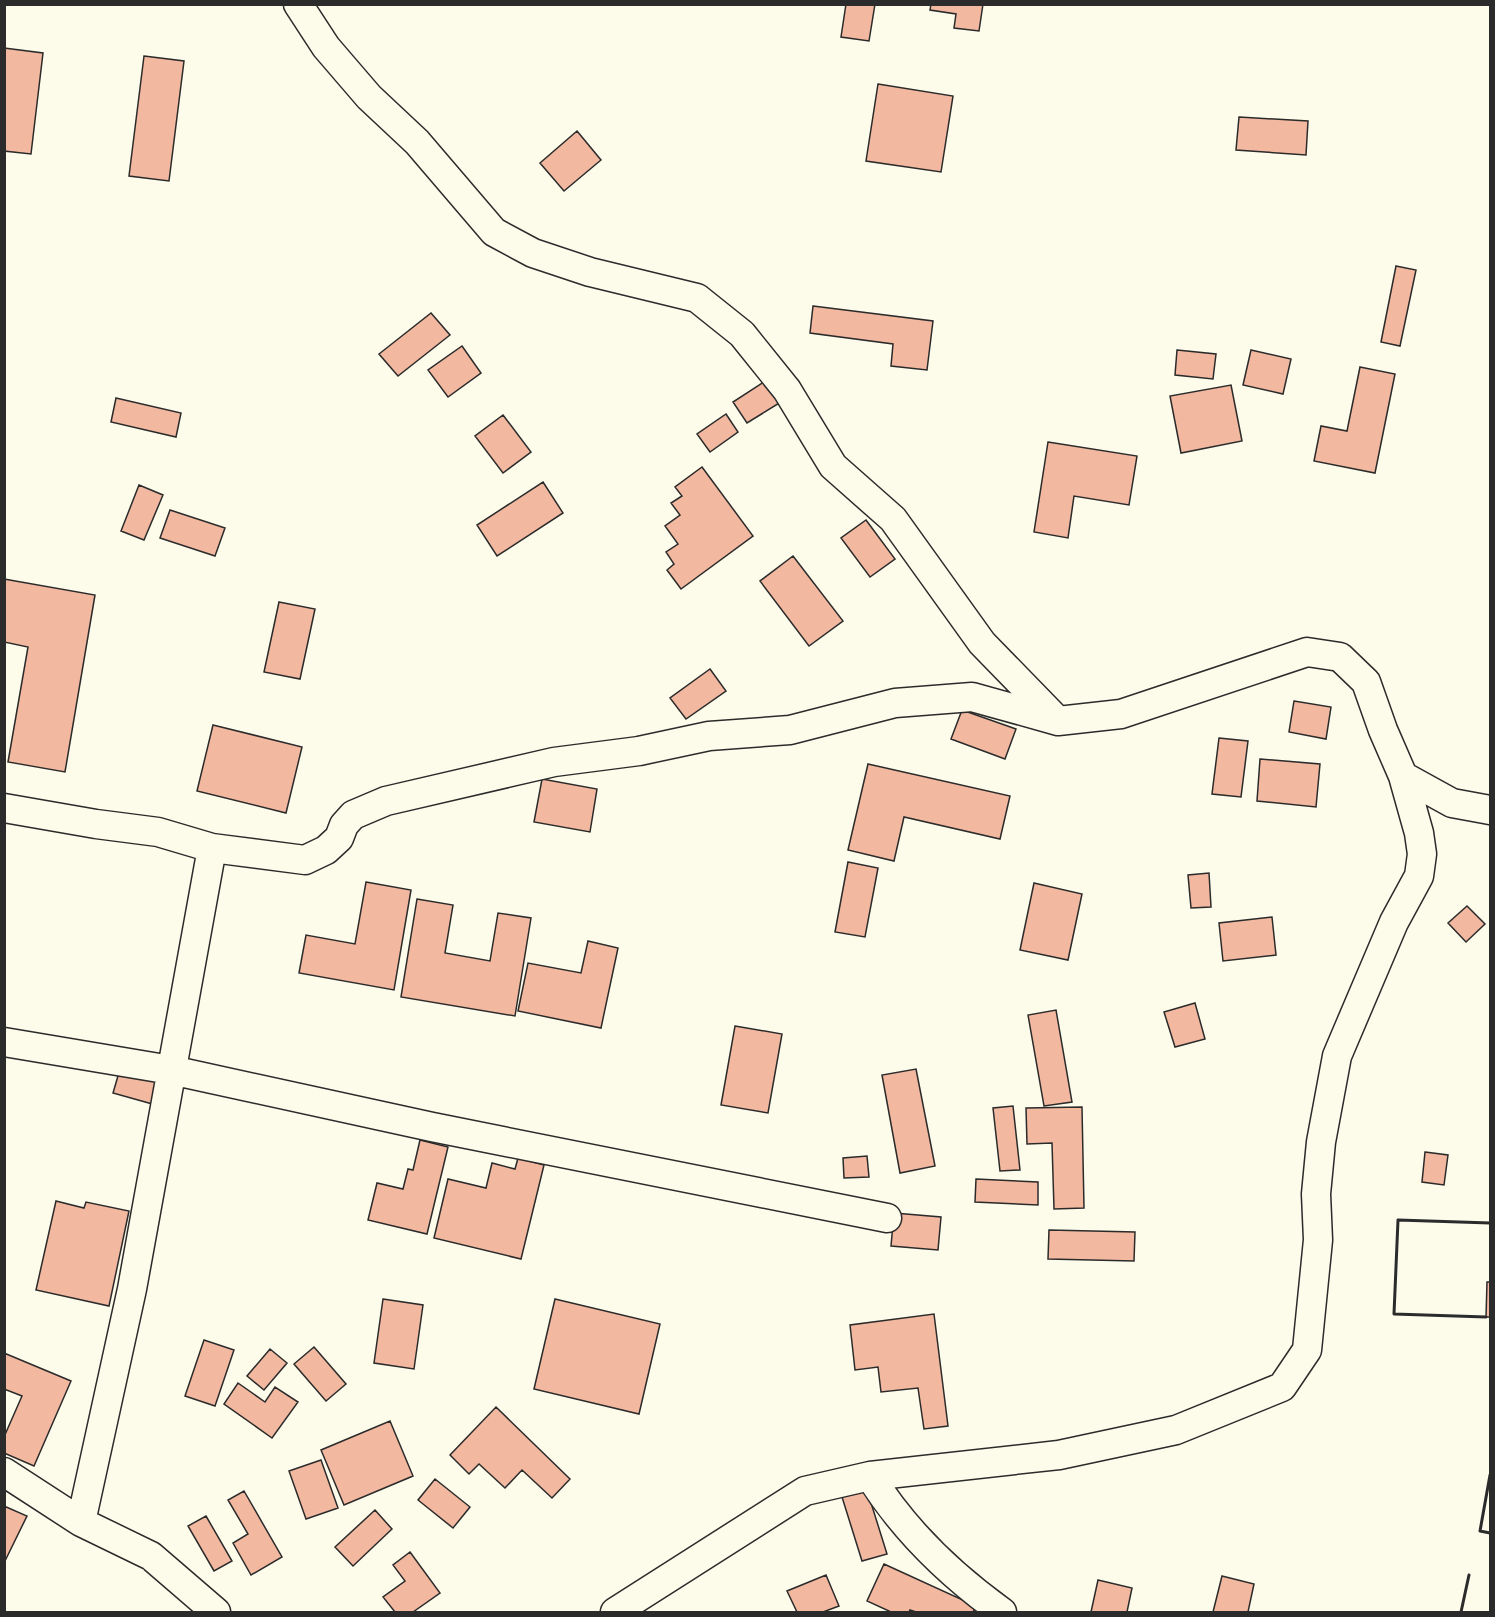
<svg xmlns="http://www.w3.org/2000/svg" width="1495" height="1617" viewBox="0 0 1495 1617" font-family="Rubik,sans-serif">
	<style>
		.building { fill: #f2b8a0; stroke: #2b2b2b; stroke-width: 1.5 }
		.lines { fill: none; stroke-linecap: round; stroke-linejoin: round }
		.minor-casing { stroke: #2b2b2b; stroke-width: 31 }
		.minor { stroke: #fdfbea; stroke-width: 28 }
		.wall { stroke: #2b2b2b; stroke-width: 3 }
	</style>
	<rect width="100%" height="100%" fill="#fdfbea"/>
	<path class="building" d="M846,4H875L869,41L841,37Z
		M931,4H983L979,31L954,28L956,14L930,10Z
		M4,48L43,53L31,154L4,151Z
		M144,56L184,61L169,181L129,176Z
		M878,84L953,96L941,172L866,161Z
		M1239,117L1308,121L1306,155L1236,150Z
		M577,131L601,160L564,191L540,163Z
		M1396,266L1416,270L1400,346L1381,342Z
		M813,306L933,321L927,370L891,366L893,344L810,333Z
		M431,313L450,335L398,376L379,354Z
		M462,346L481,373L448,397L428,370Z
		M1177,350L1216,354L1213,379L1175,375Z
		M1251,350L1291,359L1283,394L1243,385Z
		M1360,367L1395,374L1375,473L1314,461L1321,426L1347,431Z
		M767,380L781,402L747,423L733,402Z
		M1231,385L1242,441L1181,453L1170,396Z
		M116,398L181,413L176,437L111,422Z
		M726,414L738,432L710,452L697,434Z
		M503,415L531,452L503,473L475,436Z
		M1048,442L1137,456L1129,505L1074,496L1068,538L1034,532Z
		M702,467L753,536L681,589L667,570L674,564L666,552L678,544L665,526L680,515L671,503L682,496L675,487Z
		M543,482L563,513L497,556L477,525Z
		M139,485L163,495L144,540L121,531Z
		M170,510L225,528L215,556L160,538Z
		M866,520L895,559L870,577L841,538Z
		M793,556L843,621L809,646L760,581Z
		M4,579L95,595L65,772L8,762L28,647L4,642Z
		M279,602L315,609L300,679L264,672Z
		M710,669L726,691L686,719L670,698Z
		M1294,701L1331,707L1326,739L1289,732Z
		M962,710L1016,729L1005,759L951,739Z
		M213,725L302,747L286,813L197,791Z
		M1219,738L1248,741L1241,797L1212,794Z
		M1260,759L1320,764L1316,807L1257,801Z
		M868,764L1010,796L1000,839L904,817L894,861L848,850Z
		M542,779L597,789L590,832L534,822Z
		M848,862L878,868L865,937L835,932Z
		M1209,873L1211,907L1191,908L1188,875Z
		M366,882L411,890L394,990L299,973L306,935L355,944Z
		M1034,883L1082,894L1068,960L1020,950Z
		M417,899L453,905L445,953L490,961L498,913L531,918L515,1016L401,997Z
		M1467,906L1485,924L1466,942L1448,923Z
		M1272,917L1276,955L1223,961L1219,923Z
		M588,941L618,948L601,1028L518,1011L528,963L581,973Z
		M1195,1003L1205,1039L1175,1047L1164,1012Z
		M1056,1010L1072,1102L1044,1106L1028,1015Z
		M735,1026L782,1034L768,1113L721,1105Z
		M120,1069L163,1082L156,1105L113,1093Z
		M916,1069L935,1166L900,1173L882,1075Z
		M1013,1106L1020,1170L1000,1171L993,1108Z
		M1082,1107L1084,1208L1054,1209L1052,1143L1027,1144L1026,1108Z
		M420,1140L448,1147L427,1234L368,1220L377,1183L403,1189L408,1169L413,1170Z
		M1425,1152L1448,1155L1444,1185L1422,1182Z
		M867,1156L869,1177L844,1178L843,1158Z
		M518,1158L544,1165L521,1259L434,1238L448,1179L486,1188L492,1163L515,1169Z
		M976,1179L1038,1182V1205L975,1202Z
		M56,1201L84,1208L86,1202L129,1211L109,1306L36,1290Z
		M894,1213L941,1217L938,1250L891,1246Z
		M1049,1230L1135,1232L1134,1261L1048,1259Z
		M1487,1282H1490V1317H1486Z
		M383,1299L423,1305L414,1369L374,1363Z
		M555,1299L660,1324L639,1414L534,1389Z
		M934,1314L948,1426L924,1429L918,1388L881,1392L878,1367L855,1370L850,1325Z
		M204,1340L234,1350L215,1406L185,1396Z
		M314,1347L346,1384L326,1401L294,1364Z
		M270,1349L287,1363L264,1390L247,1376Z
		M4,1353L71,1381L34,1466L4,1453V1437L22,1396L4,1389Z
		M238,1383L265,1402L275,1387L298,1402L272,1438L224,1404Z
		M496,1407L570,1479L552,1498L522,1470L505,1488L479,1464L469,1474L450,1455Z
		M390,1421L413,1476L344,1505L321,1450Z
		M321,1460L338,1508L306,1519L289,1471Z
		M435,1479L470,1507L453,1528L418,1500Z
		M867,1490L887,1554L862,1561L842,1497Z
		M244,1491L282,1557L251,1575L233,1543L248,1534L228,1500Z
		M4,1506L27,1516L4,1563Z
		M375,1510L392,1529L353,1566L335,1547Z
		M206,1516L232,1561L214,1571L188,1526Z
		M410,1552L440,1593L413,1612H395L383,1597L405,1581L393,1565Z
		M884,1564L976,1606L973,1612H916L910,1610L909,1612H891L867,1601Z
		M826,1575L839,1606L823,1612H797L787,1591Z
		M1222,1576L1254,1584L1248,1612H1213Z
		M1098,1580L1132,1588L1127,1612H1091Z"/>
	<g class="lines">
		<g class="minor-casing">
			<path id="minor" d="M298,4L326,47L369,97L417,142L494,232L533,253L590,272L697,298L742,334L787,390L833,466L893,519L982,643L1057,720
				M4,808L96,824L158,832L212,848L305,860L326,850L339,838L344,825L353,815L386,801L554,762L639,751L709,736L790,730L895,703L972,697L1058,721L1121,714L1307,652L1340,657L1366,682L1383,730L1403,776L1452,803L1490,810
				M4,1042L171,1070L432,1127L887,1218
				M4,1472L81,1522L151,1556L216,1612
				M870,1476C903,1529 952,1576 1002,1612
				M81,1522L132,1289L212,848
				M615,1612L805,1491L870,1476L1059,1455L1176,1430L1282,1387L1307,1350L1318,1240L1316,1194L1321,1142L1337,1056L1394,922L1419,876L1422,854L1419,833L1403,776"/>
		</g>
		<use href="#minor" class="minor"/>
		<path class="wall" d="M1486,1317L1394,1314L1398,1220L1490,1223
			M1490,1475L1480,1531L1490,1533
			M1461,1612L1469,1575"/>
	</g>
	<rect width="1495" height="1617" fill="none" stroke="#2b2b2b" stroke-width="12"/>
</svg>
